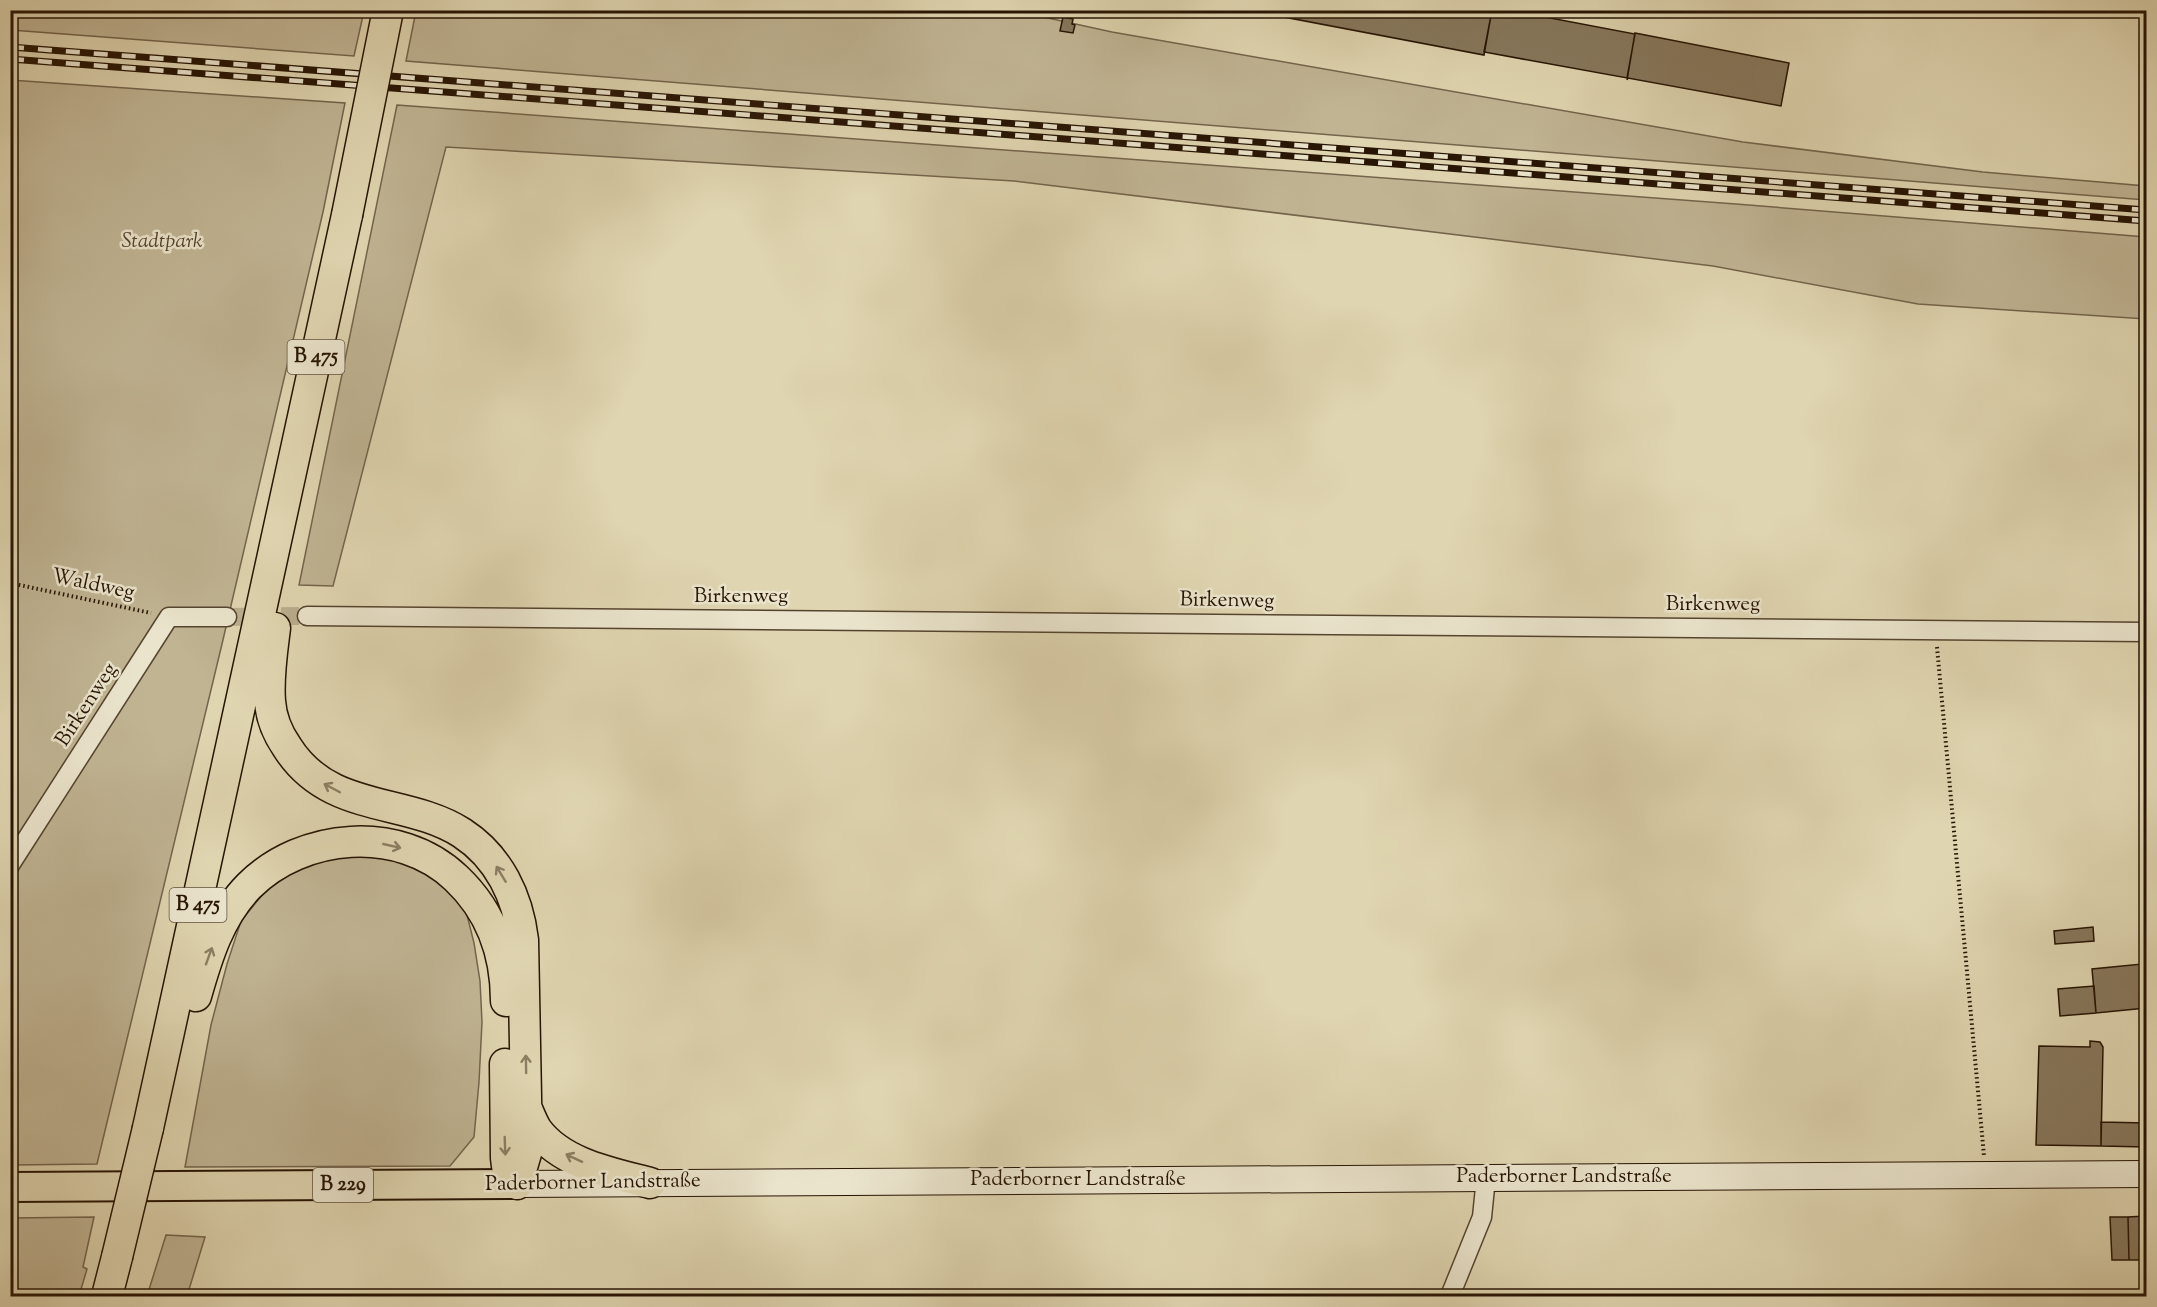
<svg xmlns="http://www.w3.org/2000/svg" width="2157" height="1307" viewBox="0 0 2157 1307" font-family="'Sorts Mill Goudy',serif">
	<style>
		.green { fill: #c0b493; stroke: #74644c; stroke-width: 1.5 }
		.building { fill: #87785d; stroke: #271404; stroke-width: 1.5 }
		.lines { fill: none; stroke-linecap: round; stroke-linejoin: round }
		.minor-tunnel { stroke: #baae8e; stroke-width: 18; stroke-dasharray: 18 9; stroke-linecap: butt }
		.minor-casing { stroke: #55442f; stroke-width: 21 }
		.secondary-casing { stroke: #271404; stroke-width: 28 }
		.primary-casing { stroke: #271404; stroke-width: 32 }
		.trunk-casing { stroke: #271404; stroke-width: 33 }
		.path { stroke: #271404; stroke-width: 4; stroke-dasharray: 1.5 3; stroke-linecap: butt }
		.minor { stroke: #eae4cc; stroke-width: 18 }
		.secondary { stroke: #eae4cc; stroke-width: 26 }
		.primary { stroke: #dfd5b0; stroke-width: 28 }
		.trunk { stroke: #dfd5b0; stroke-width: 30 }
		.rail-casing { stroke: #271404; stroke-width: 7 }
		.rail { stroke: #eae4cc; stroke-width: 4.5; stroke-dasharray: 14; stroke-linecap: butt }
		.trunk-bridge-casing { stroke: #271404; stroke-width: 33; stroke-linecap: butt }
		.trunk-bridge { stroke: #dfd5b0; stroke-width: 30 }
		.oneway { stroke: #8c7e63 }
		.labels { text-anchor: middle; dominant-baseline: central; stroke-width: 5; stroke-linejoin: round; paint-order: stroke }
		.shield { fill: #eae4cc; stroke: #625240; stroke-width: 1.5 }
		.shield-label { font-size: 20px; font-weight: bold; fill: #271404 }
		.park-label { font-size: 21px; font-style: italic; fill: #55442f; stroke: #eae4cc }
		.street-label { font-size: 21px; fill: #271404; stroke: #eae4cc }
	</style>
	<rect width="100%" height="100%" fill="#dfd5b0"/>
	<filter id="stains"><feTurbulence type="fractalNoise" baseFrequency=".00333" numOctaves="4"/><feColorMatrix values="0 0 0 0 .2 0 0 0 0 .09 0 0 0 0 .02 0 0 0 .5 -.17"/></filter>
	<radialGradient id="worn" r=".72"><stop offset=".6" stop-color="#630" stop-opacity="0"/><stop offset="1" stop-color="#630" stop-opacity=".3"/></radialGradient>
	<path class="green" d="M10,11L11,10L364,11L354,56L11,30Z
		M416,11H1016L1112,32L1743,142L1983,172L2146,186V200L406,61Z
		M10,80L345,103L323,212L222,644L97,1164L11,1165Z
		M397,105L1736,204L2146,237V319L1918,304L1713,266L1014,181L446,147L333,586L299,585Z
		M352,854L394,859L434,877L466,911L474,943L480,981L482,1022L479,1082L474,1137L450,1166L185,1167L211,1025L227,964L241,921L267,889L304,865Z
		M94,1217L83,1267L87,1269L79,1296H11V1218Z
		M166,1235L205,1237L187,1296H147Z"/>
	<path class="building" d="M1247,10H1492L1484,55Z
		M1492,10H1508L1635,34L1627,78L1484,52Z
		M1063,17L1073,19L1072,24L1075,25L1073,33L1060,31Z
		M1635,33L1789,63L1781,106L1628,78L1627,80Z
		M2093,927L2094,941L2055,944L2054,931Z
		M2142,964L2146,1008L2096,1013L2092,969Z
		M2094,986L2096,1013L2060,1016L2058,989Z
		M2090,1041L2100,1042L2103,1047L2101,1146L2036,1145L2039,1046L2090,1047Z
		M2101,1122L2146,1123V1147L2101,1146Z
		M2146,1216V1260H2129L2128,1217Z
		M2110,1217H2128L2129,1260H2131H2112Z"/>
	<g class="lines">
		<path class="minor-tunnel" d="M227,617L307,616"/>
		<g class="minor-casing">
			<path id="minor" d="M307,616L2146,632
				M10,865L169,617H227
				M1450,1296L1482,1217L1486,1178"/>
		</g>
		<g class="secondary-casing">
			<path id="secondary" d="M517,1184L2146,1174"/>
		</g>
		<g class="primary-casing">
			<path id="primary" d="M10,1187L517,1184"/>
		</g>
		<g class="trunk-casing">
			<path id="trunk" d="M275,628C272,652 268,677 270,701C271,717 278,734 287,747C329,814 406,797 462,833C499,857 518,897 523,940L527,1150L517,1184
				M196,996C207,957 220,915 249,886C302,833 399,824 456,878C491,911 506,954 506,1001
				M505,1064L506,1158L507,1166L517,1184
				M527,1109C530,1116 533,1124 537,1130C562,1164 612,1173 650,1183
				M148,1128L347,215
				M107,1296L117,1257"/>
		</g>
		<path class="path" d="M10,583L151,613
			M1937,647L1984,1156"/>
		<use href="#minor" class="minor"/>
		<use href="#secondary" class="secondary"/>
		<use href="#primary" class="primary"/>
		<use href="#trunk" class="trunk"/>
		<g class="rail-casing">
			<path id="rail" d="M10,47L2146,210
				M10,59L2146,221"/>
		</g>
		<use href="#rail" class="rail"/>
		<g class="trunk-bridge-casing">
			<path id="trunk-bridge" d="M347,215L388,10
				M117,1257L148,1128"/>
		</g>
		<use href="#trunk-bridge" class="trunk-bridge"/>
	</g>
	<defs><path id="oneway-shaft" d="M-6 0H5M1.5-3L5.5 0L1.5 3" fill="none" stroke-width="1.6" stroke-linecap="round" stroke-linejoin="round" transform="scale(1.5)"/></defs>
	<g class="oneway">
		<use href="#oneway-shaft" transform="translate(332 788) rotate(-152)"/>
		<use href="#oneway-shaft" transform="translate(392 846) rotate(13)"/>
		<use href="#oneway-shaft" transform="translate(501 874) rotate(-121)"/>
		<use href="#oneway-shaft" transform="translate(209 956) rotate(-70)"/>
		<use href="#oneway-shaft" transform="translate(526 1064) rotate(-91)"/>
		<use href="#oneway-shaft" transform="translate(505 1146) rotate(88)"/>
		<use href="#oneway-shaft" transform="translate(574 1158) rotate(-155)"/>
	</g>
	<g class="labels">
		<g class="shield">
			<rect x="287.5" y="340" width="57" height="34" rx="4.5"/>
			<rect x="169.5" y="888" width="57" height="34" rx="4.5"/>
			<rect x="313" y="1168" width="60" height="34" rx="4.5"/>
		</g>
		<g class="shield-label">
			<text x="316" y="357">B 475</text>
			<text x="198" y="905">B 475</text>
			<text x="343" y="1185">B 229</text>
		</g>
		<g class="park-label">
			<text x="162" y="242">Stadtpark</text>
		</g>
		<g class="street-label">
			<text transform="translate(93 585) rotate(12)">Waldweg</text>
			<text x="741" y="597">Birkenweg</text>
			<text transform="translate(1227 601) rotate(1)">Birkenweg</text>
			<text x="1713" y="605">Birkenweg</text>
			<text transform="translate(87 705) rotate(-57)">Birkenweg</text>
			<text x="1564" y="1177">Paderborner Landstraße</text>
			<text x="1078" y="1180">Paderborner Landstraße</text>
			<text transform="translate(593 1183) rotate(-1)">Paderborner Landstraße</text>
		</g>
	</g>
	<rect width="2157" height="1307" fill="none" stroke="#dfd5b0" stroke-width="36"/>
	<rect x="12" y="12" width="2133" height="1283" fill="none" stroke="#271404" stroke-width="3"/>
	<rect x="18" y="18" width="2121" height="1271" fill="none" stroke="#271404" stroke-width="1.5"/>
	<rect width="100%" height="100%" filter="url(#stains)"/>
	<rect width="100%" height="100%" fill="url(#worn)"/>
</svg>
